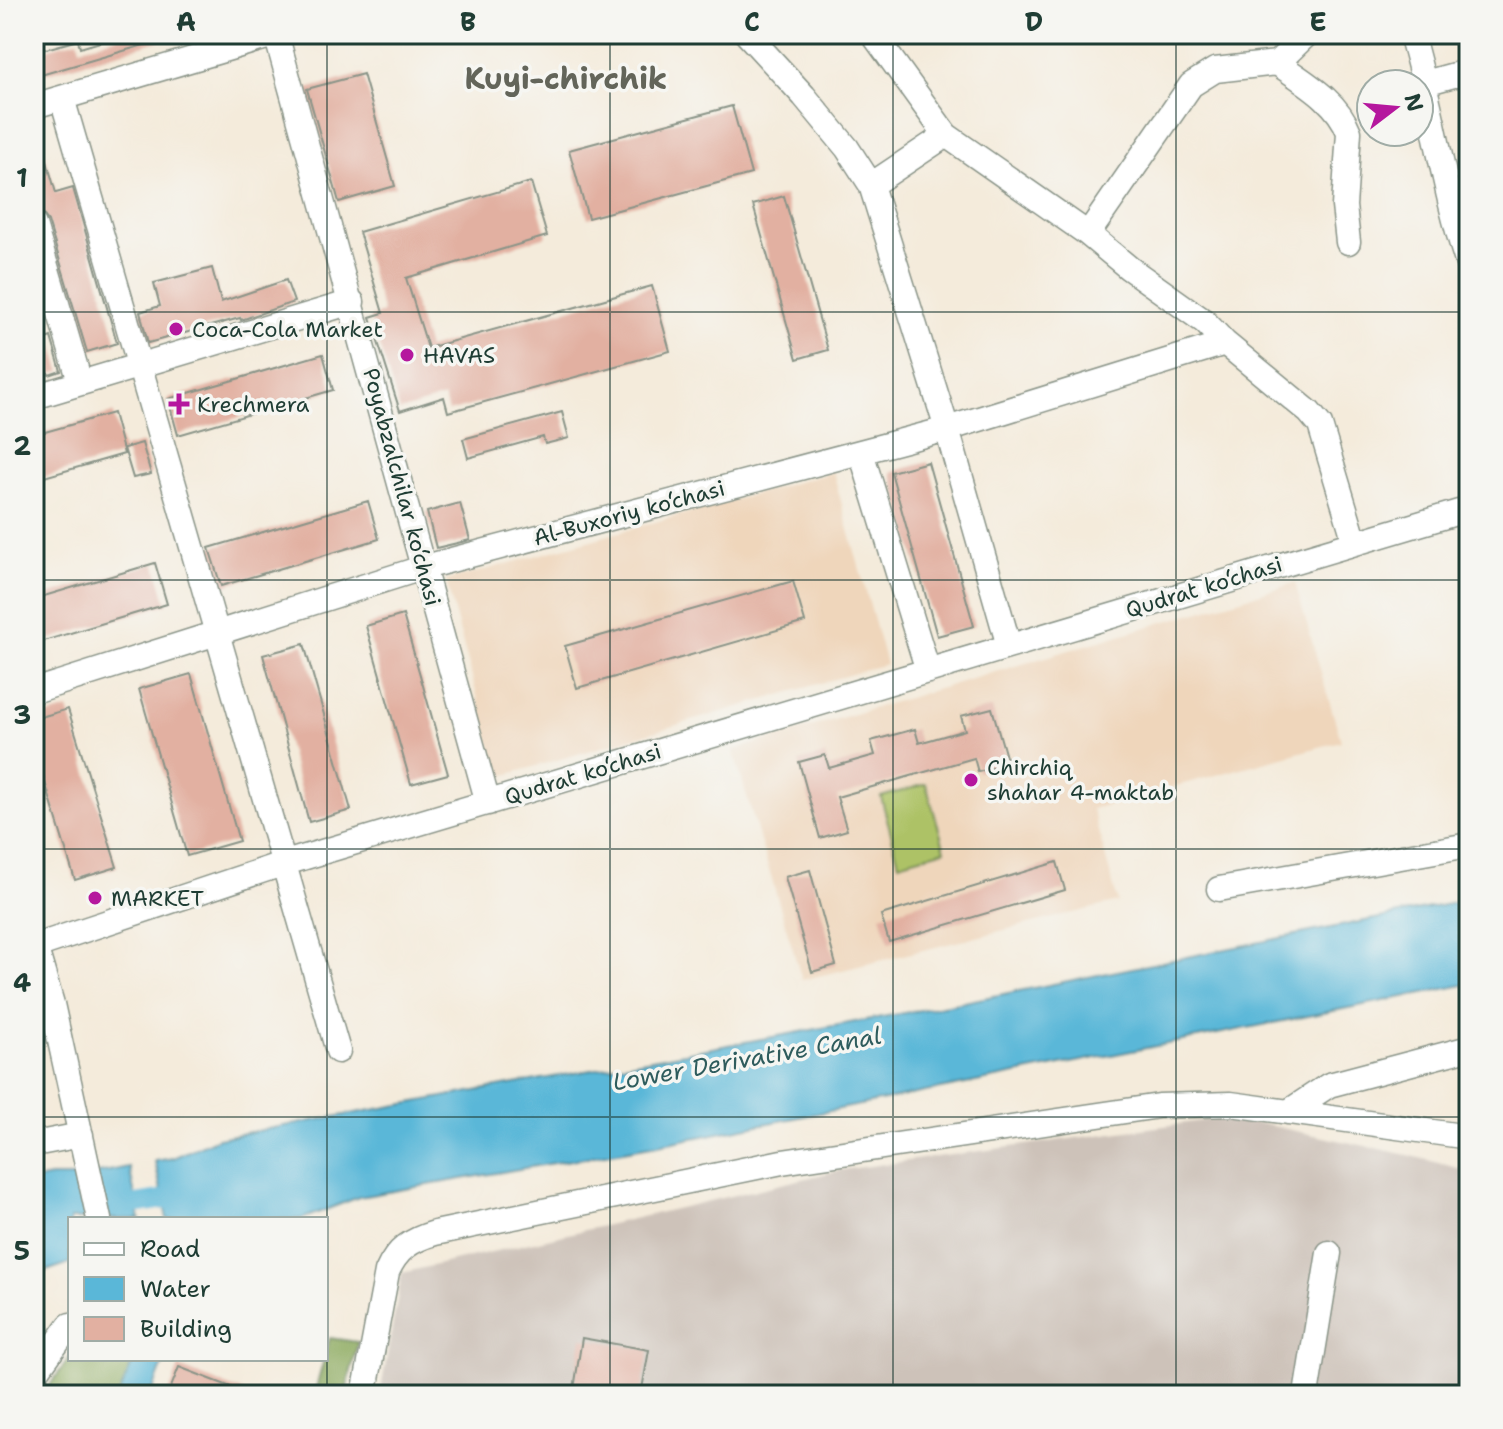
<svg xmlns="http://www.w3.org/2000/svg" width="1503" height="1429" viewBox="0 0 1503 1429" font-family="'Shantell Sans',sans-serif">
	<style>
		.built { fill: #efd6bb }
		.industrial { fill: #cdc2b9 }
		.green { fill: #adc266; stroke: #66804d; stroke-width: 2 }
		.forest { fill: #8aa85b; stroke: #547248; stroke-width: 2 }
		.water { fill: #5ab7d8; stroke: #3c7a86; stroke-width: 2 }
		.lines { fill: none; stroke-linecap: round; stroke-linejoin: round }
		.canal { stroke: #5ab7d8; stroke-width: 20 }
		.building { fill: #e2b0a1 }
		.minor-casing { stroke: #8a9488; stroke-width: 27 }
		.minor { stroke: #fff; stroke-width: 24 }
		.grid { fill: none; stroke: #1f3d34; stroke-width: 2; stroke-opacity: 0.55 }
		.poi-dot { fill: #b5179e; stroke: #f6f6f2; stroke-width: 3 }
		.labels { text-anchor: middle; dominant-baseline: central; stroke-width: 7; stroke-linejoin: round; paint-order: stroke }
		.poi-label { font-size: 22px; fill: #1f3d34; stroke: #f6f6f2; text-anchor: start }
		.street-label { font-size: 22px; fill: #1f3d34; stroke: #f6f6f2 }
		.water-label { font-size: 24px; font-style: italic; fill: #2e5c5d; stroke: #f6f6f2 }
		.district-label { font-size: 30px; font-weight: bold; fill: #63655a; stroke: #f6f6f2 }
		.neatline { fill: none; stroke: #1f3d34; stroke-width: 3 }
		.grid-label { font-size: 26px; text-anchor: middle; font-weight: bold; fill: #1f3d34 }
	</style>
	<rect width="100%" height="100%" fill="#f6f6f2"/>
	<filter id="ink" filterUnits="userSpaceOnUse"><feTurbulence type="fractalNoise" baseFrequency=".0125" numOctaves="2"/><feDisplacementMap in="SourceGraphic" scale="16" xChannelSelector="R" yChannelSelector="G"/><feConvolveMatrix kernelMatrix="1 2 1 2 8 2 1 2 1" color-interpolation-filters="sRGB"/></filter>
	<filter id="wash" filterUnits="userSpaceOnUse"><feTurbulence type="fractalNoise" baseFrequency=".006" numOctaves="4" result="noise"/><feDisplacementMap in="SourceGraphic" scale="32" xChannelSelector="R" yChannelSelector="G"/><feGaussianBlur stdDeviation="1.8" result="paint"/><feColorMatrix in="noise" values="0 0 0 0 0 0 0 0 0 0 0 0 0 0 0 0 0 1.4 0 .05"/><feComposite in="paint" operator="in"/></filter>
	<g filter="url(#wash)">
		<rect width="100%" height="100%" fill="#f4ebdb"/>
		<path class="built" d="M833,472L886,664L499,777L446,581Z
			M1295,583L1341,741L1092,809L1118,902L802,980L733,750Z"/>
		<path class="industrial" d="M1230,1117L1412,1156L1469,1171V1395H380L402,1273L841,1170Z"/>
		<path class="green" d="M926,784L945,850L899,863L881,797Z"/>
		<path class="forest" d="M330,1338L358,1342L345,1395H314Z
			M70,1357V1359H134L119,1395H43Z"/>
		<path class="water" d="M1469,900V984L663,1144L359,1197L302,1219H167L155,1161L173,1158L218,1138L959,1003Z
			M129,1167L140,1219H70V1263L34,1275V1180L51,1177H79Z
			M134,1359H165L151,1395H119Z"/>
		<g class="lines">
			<path class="canal" d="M111,1208L190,1195"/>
		</g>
		<g id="blocks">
			<path class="building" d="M127,34H167L168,38L41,75L35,52L78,40L80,48Z
				M363,74L395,186L339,202L307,89Z
				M732,106L751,174L588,218L569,150Z
				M38,130L56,193L73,188L117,343L87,352L48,221L42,213L34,185V131Z
				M531,182L547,236L406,278L428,348L652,286L670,351L448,412L444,397L400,411L370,317L383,313L359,232Z
				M784,196L828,350L797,359L753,205Z
				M212,268L221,302L286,280L294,302L241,320L240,318L148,343L140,312L160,306L154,283Z
				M51,337L61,371L49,375L47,370L34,374V343Z
				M323,354L333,390L178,435L168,399Z
				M562,412L569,438L545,444L543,437L468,458L463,439Z
				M113,413L124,454L34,480V435Z
				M142,443L151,474L133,478L124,448Z
				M928,462L974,626L937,636L891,472Z
				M368,501L379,539L221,586L209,548Z
				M460,503L470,540L436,548L427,512Z
				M155,563L167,604L34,644V599Z
				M793,581L805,622L577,688L565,646Z
				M403,615L448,774L411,784L366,626Z
				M304,644L351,810L309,822L263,655Z
				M191,674L239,841L187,856L139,689Z
				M992,708L1008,764L978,772L974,758L837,797L847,830L820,838L799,762L825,755L829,768L875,755L871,741L915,729L919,743L965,730L961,716Z
				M68,709L117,867L75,880L34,746V719Z
				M1057,862L1065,890L889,942L881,915Z
				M810,870L836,965L812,972L785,877Z
				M582,1338L649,1350L641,1395H573Z
				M179,1367L249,1394L248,1395H168Z"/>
		</g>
	</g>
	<g filter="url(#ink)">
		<use href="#blocks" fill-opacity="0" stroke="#8a9488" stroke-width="2"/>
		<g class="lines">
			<g class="minor-casing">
				<path id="minor" d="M276,34L488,803
					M747,34L804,96L847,148L871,185L947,429L1009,646
					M873,34L946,135L1088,234L1129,268L1205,322L1225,343L1309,412L1320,425L1355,542
					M1411,34C1434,111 1443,191 1469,267
					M1277,63C1304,82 1337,100 1349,132L1344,206L1348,242
					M1425,83L1454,75H1469
					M62,98L338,1051
					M34,106L277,34
					M871,185L946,135
					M34,225L80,382
					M1088,234L1191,85L1215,70L1277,63L1307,34
					M34,397L352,302
					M861,452L928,671
					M34,691L425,567L947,429L1225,343
					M1219,889L1469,845
					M34,942L52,1004L99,1219
					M36,946L282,864L1469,509
					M1288,1112L1329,1085L1469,1048
					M34,1144L81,1135
					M34,1375L70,1325
					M364,1395L387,1272C397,1249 411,1240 435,1233L782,1162L1159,1106L1231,1104L1469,1137
					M1306,1395L1329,1253"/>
			</g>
			<use href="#minor" class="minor"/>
		</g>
	</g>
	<path class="grid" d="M327,34V1395M610,34V1395M893,34V1395M1176,34V1395M34,312H1469M34,580H1469M34,849H1469M34,1117H1469"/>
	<g class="poi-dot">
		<circle cx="176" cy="329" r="8"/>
		<circle cx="407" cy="355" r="8"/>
		<path d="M175 392h8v8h8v8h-8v8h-8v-8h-8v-8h8z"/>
		<circle cx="971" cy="780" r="8"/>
		<circle cx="95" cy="898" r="8"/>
	</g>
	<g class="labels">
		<g class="poi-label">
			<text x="192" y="329">Coca-Cola Market</text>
			<text x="423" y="355">HAVAS</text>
			<text x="197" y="404">Krechmera</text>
			<text x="987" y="767">Chirchiq<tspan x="987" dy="25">shahar 4-maktab</tspan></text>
			<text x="111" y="898">MARKET</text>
		</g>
		<g class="street-label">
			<text transform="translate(402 487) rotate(75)">Poyabzalchilar ko‘chasi</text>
			<text transform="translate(629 513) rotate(-15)">Al-Buxoriy ko‘chasi</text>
			<text transform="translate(1204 587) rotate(-17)">Qudrat ko‘chasi</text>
			<text transform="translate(583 774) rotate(-17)">Qudrat ko‘chasi</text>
		</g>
		<g class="water-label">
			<text transform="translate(747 1059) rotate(-10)">Lower Derivative Canal</text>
		</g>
		<g class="district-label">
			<text x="566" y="78">Kuyi-chirchik</text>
		</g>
	</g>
	<rect width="1503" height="1429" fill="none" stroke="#f6f6f2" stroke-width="88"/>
	<rect x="68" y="1217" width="260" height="144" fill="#f6f6f2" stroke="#a0aca6" stroke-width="2"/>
	<rect x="84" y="1243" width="40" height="12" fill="#ffffff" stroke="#a0aca6" stroke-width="2"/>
	<text x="140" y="1257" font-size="24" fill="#1f3d34">Road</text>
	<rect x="84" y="1277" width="40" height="24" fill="#5ab7d8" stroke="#a0aca6" stroke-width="2"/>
	<text x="140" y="1297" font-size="24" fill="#1f3d34">Water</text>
	<rect x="84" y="1317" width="40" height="24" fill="#e2b0a1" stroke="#a0aca6" stroke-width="2"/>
	<text x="140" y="1337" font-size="24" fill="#1f3d34">Building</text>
	<g transform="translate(1395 108) rotate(74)"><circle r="38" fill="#f6f6f2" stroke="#a0aca6" stroke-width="2"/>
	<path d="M0-6L14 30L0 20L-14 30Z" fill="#b5179e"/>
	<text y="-12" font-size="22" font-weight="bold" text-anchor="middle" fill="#1f3d34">N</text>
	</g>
	<rect x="44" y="44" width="1415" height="1341" class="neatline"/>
	<g class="grid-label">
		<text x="186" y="31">A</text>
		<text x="468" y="31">B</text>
		<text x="752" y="31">C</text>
		<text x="1034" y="31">D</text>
		<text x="1318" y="31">E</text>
		<text x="22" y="187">1</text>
		<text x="22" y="455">2</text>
		<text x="22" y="724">3</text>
		<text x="22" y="992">4</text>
		<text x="22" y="1260">5</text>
	</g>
</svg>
